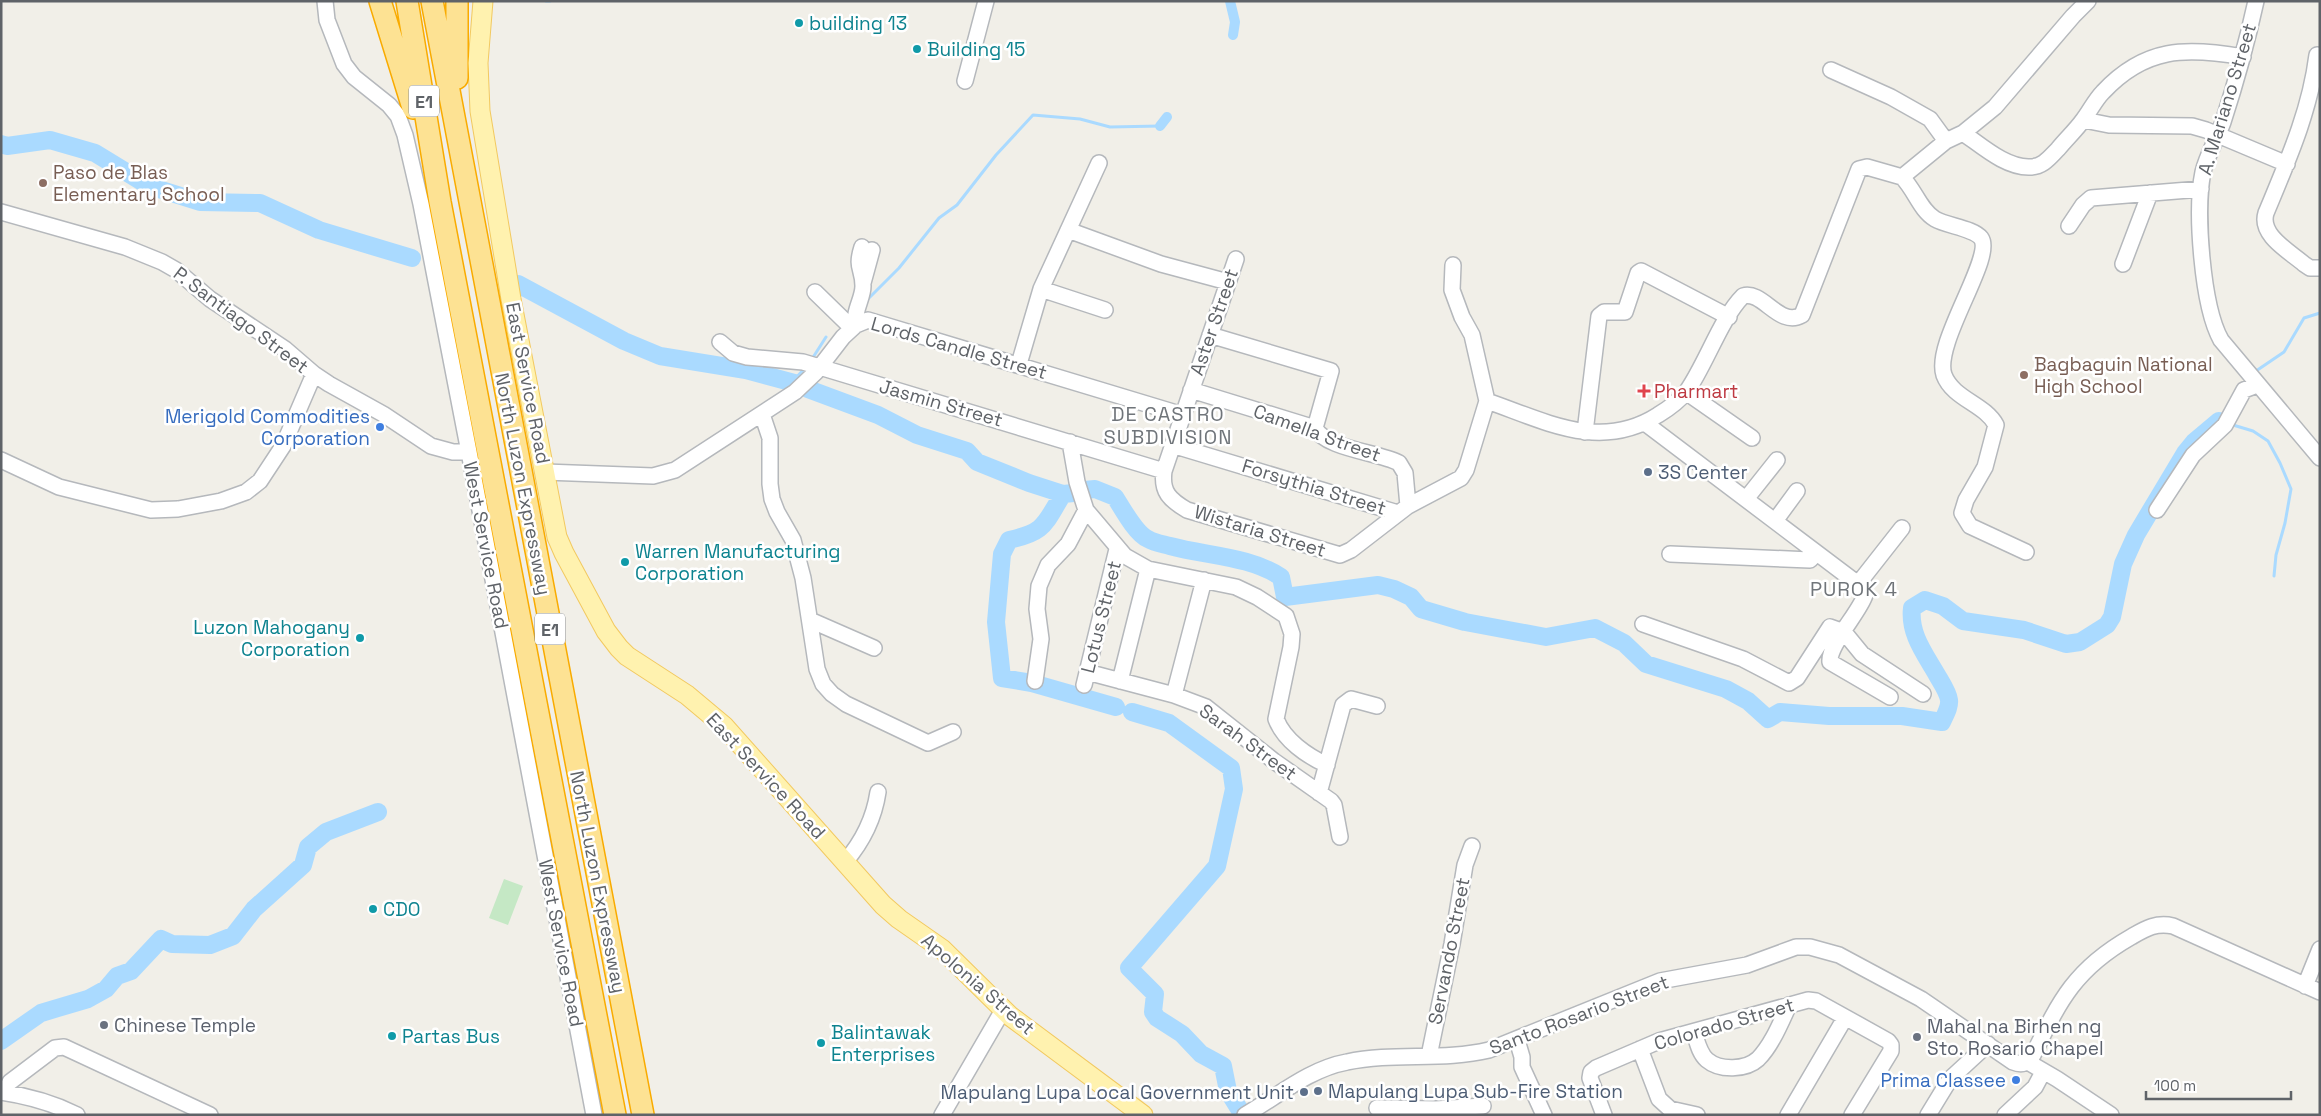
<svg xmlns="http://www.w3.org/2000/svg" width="2321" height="1116" viewBox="0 0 2321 1116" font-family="'Space Grotesk',sans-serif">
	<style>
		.green { fill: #c5e8c5 }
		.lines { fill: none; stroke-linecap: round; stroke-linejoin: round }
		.stream { stroke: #aadaff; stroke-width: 3 }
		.canal { stroke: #aadaff; stroke-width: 10 }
		.river { stroke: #aadaff; stroke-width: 18 }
		.minor-casing { stroke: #b5b8bc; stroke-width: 18 }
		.major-casing { stroke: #f2c960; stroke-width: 21 }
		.highway-casing { stroke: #f9ab00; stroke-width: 24 }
		.minor { stroke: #fff; stroke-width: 15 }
		.major { stroke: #fff2af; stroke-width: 19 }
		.highway { stroke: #fde293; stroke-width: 21 }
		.culture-dot { fill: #0f9aa8; stroke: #fff; stroke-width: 2 }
		.education-dot { fill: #8d6e63; stroke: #fff; stroke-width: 2 }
		.health-dot { fill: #e0444e; stroke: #fff; stroke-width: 2 }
		.shop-dot { fill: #3f7fe0; stroke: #fff; stroke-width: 2 }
		.service-dot { fill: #5c6f8a; stroke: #fff; stroke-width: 2 }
		.worship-dot { fill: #6b7280; stroke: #fff; stroke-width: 2 }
		.labels { text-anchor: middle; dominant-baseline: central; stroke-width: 5; stroke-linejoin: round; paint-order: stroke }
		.shield { fill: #fff; stroke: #8f9295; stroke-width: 1 }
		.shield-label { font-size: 18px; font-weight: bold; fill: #5f6368 }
		.culture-label { font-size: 19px; fill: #0d838f; stroke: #fff; text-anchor: start }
		.street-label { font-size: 19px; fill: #5f6368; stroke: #fff }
		.education-label { font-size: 19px; fill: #785e54; stroke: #fff; text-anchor: start }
		.health-label { font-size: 19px; fill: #be3a42; stroke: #fff; text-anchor: start }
		.shop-label { font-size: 19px; fill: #366cbe; stroke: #fff; text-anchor: end }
		.service-label { font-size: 19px; fill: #4e5e75; stroke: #fff; text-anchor: start }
		.worship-label { font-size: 19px; fill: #5b616d; stroke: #fff; text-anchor: start }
		.neighbourhood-label { font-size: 20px; letter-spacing: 1px; fill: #70757a; stroke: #fff }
	</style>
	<rect width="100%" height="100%" fill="#f1efe8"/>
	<path class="green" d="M504,879L523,886L508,925L489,918Z"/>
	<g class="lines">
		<path class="stream" d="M546,1H550
			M866,301L899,268L939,218L957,205L996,155L1033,115L1080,119L1110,127L1160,126
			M812,359L826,337
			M2253,373L2284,352L2304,318L2320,313
			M793,381L805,368
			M2233,425L2253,431L2268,441L2280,463L2291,489L2285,523L2276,555L2274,576"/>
		<path class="canal" d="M1230,1L1235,22L1233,35
			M1160,126L1167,117"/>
		<path class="river" d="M1,144L7,146L50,140L95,153L149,186L200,202L260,203L319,230L412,258
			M518,284L624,341L660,356L746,370L798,384
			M808,389L878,415L917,435L967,451L977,462L1029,483L1063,494L1074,493
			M1084,490L1095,489L1115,497C1122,508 1136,534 1148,539C1155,543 1163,544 1170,546C1207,556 1249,556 1281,577L1285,597L1378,585L1394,589L1411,597L1421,609L1465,622L1546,637L1595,628L1624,643L1646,664L1726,689L1748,701L1768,719L1780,712L1829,716H1902L1942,722C1945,715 1950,707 1949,700C1948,692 1941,682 1937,675C1925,654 1909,634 1912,608L1925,600L1943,606L1963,621L2024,630L2066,644L2080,642L2107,625L2112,617L2123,564L2136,535L2185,453L2194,442L2219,421L2224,422
			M1063,494C1044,524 1046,532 1009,540L1002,554L996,622L1002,678L1032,683L1116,707
			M1132,712L1169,723L1231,768L1234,789L1217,866L1129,968L1155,994L1153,1012L1157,1018L1182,1034L1201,1054L1223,1066L1228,1091L1241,1112
			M1,1041L41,1013L88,999L106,989L117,976L131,971L161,939L172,944L210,945L233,936L254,909L303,865L308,847L326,832L378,812"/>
		<g class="minor-casing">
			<path id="minor" d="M325,1L327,20L344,64L354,77L389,105L398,116L405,135L421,204L469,452L594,1115
				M2256,1C2247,42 2236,82 2223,122C2217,139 2207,155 2203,172C2195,210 2202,306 2221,340L2320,458
				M2317,55C2310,111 2288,160 2266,213C2259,235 2289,251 2304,264L2310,268H2320
				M1831,70L1891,97L1930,119L1946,141
				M965,81L986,1
				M2084,120L2109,125L2192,126L2206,130L2287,164
				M1963,133C1982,146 2006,168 2030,167C2043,167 2050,157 2058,149C2066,139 2076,130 2083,120C2090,111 2095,100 2103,92C2145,47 2186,47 2243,57
				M1,212L125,247L162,262L176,270L210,299L285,349L314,374L329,384L383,414L431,446L453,452H469
				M2069,226L2083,205L2091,198L2201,189
				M1068,230L1161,264L1228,282
				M1236,259L1164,471C1161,492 1170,500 1187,510L1340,555L1351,550L1408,506L1461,478L1466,470L1487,401L1472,335L1462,317L1452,290L1453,265
				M2123,264L2150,193
				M863,283L872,250
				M1041,289L1105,310
				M815,292L852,328
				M856,325C853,311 863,299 863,286C863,268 855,269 862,247
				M1210,335L1331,371L1315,428
				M720,342L733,353L747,357L803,362L1164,471
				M1019,364L1041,289L1099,163
				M1191,390L1315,428C1326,449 1378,452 1399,463L1405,473L1408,506
				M1686,392L1752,438
				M1487,401C1545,421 1600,452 1658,415C1668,409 1679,401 1687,391C1706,364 1721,318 1743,296C1763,290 1779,328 1802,315L1859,169L1867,167L1902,177
				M762,414L770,438V484L772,499L777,512L793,540L803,578L817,669L823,684L832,694L846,704L928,743L953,732
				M1645,423L1858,584
				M1585,432L1599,316L1604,312H1625L1638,273L1641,271L1729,317
				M1070,442L1077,482L1086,510L1125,556L1148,569L1236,587L1257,597L1286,616L1292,634L1291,647L1276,719C1284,740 1307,756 1327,765
				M1172,445L1398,513
				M1,460L59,487L151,510L178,509L221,501L246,492L260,481L283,446L314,374
				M545,472L653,476L675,470L795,392L816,372L843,337L856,325L868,320L1183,415
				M1746,499L1777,460
				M2157,510L2193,455L2225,425L2244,390L2257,385
				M1775,521L1797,491
				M2026,552L1970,526L1962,513L1966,500L1985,467L1996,425C1985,404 1953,399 1944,375C1933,343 1995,257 1981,238C1973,228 1947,226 1935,219C1920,210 1915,190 1902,177L1946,141L1963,133L1995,107L2073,16L2088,1
				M1670,554L1810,560L1817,553
				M1858,584L1859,590L1865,595C1860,612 1828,645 1830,662L1890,697
				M1858,584L1902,528
				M810,620L874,648
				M1643,624L1743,659L1789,683L1797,678L1830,627L1844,632L1862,654L1923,694
				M1087,672L1174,695L1206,707L1274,761L1331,801L1334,805L1340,837
				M1035,681L1041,639L1037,609L1039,586L1048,565L1068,544L1086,510
				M1120,681L1148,569
				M1084,685L1117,549
				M1174,695L1204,580
				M1319,793L1343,705L1351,699L1377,706
				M845,862C863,841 874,819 878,792
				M2305,986L2320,949
				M1694,1032C1697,1041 1699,1053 1707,1060C1720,1071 1746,1070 1758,1059C1772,1045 1781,1022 1789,1005
				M1517,1040L1522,1057V1067L1544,1115
				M1640,1049L1659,1099L1670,1109L1697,1115
				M1429,1056L1452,944L1465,865L1472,846
				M2028,1062L2057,1079L2111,1115
				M1,1092C28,1096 53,1103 77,1115
				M5,1092L10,1082L55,1048L64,1047L210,1115
				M1377,1108L1436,1109L1483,1106
				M942,1115L1003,1010
				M1245,1115C1278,1096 1309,1069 1347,1062C1394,1052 1443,1061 1489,1050L1660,981L1747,965L1796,947H1810L1839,955L1921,999L2013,1062C2023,1066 2027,1063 2033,1055C2060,1000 2075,969 2131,937C2145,929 2156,922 2173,926L2320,992
				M1604,1115L1590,1078L1591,1072L1596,1068L1659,1041L1808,1000L1816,1001L1888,1041L1891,1045V1051L1852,1115
				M1788,1115L1845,1018
				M1928,1115L1950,1079L1988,1044
				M2005,1115L2035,1087L2043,1072"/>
		</g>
		<g class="major-casing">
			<path id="major" d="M483,1L478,63L480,111L511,299L557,537L564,553L606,631L619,648L627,656L687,695L724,726L883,905L899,919L942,949L1010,1016L1143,1115"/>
		</g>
		<g class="highway-casing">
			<path id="highway" d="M380,1L413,108
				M407,1L440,202L615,1115
				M432,1L643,1115
				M457,78V1"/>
		</g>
		<use href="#minor" class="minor"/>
		<use href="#major" class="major"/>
		<use href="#highway" class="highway"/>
	</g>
	<g class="culture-dot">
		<circle cx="799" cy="23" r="5"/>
		<circle cx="917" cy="49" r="5"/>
		<circle cx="625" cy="562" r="5"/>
		<circle cx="360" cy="638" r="5"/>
		<circle cx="373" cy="909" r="5"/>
		<circle cx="392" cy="1036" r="5"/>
		<circle cx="821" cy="1043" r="5"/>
	</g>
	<g class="education-dot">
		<circle cx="43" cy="183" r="5"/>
		<circle cx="2024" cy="375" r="5"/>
	</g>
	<path class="health-dot" d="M1641.5 383.5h5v5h5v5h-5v5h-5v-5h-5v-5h5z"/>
	<g class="shop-dot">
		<circle cx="380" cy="427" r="5"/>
		<circle cx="2016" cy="1080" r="5"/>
	</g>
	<g class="service-dot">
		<circle cx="1648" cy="472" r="5"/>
		<circle cx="1318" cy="1091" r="5"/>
		<circle cx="1304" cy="1092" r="5"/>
	</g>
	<g class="worship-dot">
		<circle cx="104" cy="1025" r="5"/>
		<circle cx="1917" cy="1037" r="5"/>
	</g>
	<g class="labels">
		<g class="shield">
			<rect x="409" y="85.5" width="30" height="31" rx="4"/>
			<rect x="535" y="613.5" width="30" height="31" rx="4"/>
		</g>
		<g class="shield-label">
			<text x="424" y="101">E1</text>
			<text x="550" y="629">E1</text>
		</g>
		<g class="culture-label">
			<text x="809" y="23">building 13</text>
			<text x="927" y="49">Building 15</text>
			<text x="635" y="551">Warren Manufacturing<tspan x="635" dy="22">Corporation</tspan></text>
			<text x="350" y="627" text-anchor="end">Luzon Mahogany<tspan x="350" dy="22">Corporation</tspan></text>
			<text x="383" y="909">CDO</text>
			<text x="831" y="1032">Balintawak<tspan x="831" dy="22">Enterprises</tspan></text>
			<text x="402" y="1036">Partas Bus</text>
		</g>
		<g class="street-label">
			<text transform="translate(2227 99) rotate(-73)">A. Mariano Street</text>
			<text transform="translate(241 320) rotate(37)">P. Santiago Street</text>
			<text transform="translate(1214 322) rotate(-71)">Aster Street</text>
			<text transform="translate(959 348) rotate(16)">Lords Candle Street</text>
			<text transform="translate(528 383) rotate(79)">East Service Road</text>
			<text transform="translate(941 403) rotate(16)">Jasmin Street</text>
			<text transform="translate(1317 433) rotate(20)">Camella Street</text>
			<text transform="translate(523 484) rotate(79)">North Luzon Expressway</text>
			<text transform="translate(1314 487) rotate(17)">Forsythia Street</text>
			<text transform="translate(1260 531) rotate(17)">Wistaria Street</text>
			<text transform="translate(486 545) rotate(79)">West Service Road</text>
			<text transform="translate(1101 617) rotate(-76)">Lotus Street</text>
			<text transform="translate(1248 742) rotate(36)">Sarah Street</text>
			<text transform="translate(766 776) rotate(47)">East Service Road</text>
			<text transform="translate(598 882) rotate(79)">North Luzon Expressway</text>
			<text transform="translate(561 943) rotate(79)">West Service Road</text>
			<text transform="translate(1449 951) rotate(-79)">Servando Street</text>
			<text transform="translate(978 984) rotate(41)">Apolonia Street</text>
			<text transform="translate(1579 1015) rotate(-21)">Santo Rosario Street</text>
			<text transform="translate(1724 1024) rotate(-16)">Colorado Street</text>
		</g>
		<g class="education-label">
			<text x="53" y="172">Paso de Blas<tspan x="53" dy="22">Elementary School</tspan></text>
			<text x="2034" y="364">Bagbaguin National<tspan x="2034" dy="22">High School</tspan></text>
		</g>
		<g class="health-label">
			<text x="1654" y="391">Pharmart</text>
		</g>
		<g class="shop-label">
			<text x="370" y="416">Merigold Commodities<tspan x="370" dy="22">Corporation</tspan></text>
			<text x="2006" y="1080">Prima Classee</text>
		</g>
		<g class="service-label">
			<text x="1658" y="472">3S Center</text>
			<text x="1328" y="1091">Mapulang Lupa Sub-Fire Station</text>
			<text x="1294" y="1092" text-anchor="end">Mapulang Lupa Local Government Unit</text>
		</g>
		<g class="worship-label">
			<text x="114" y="1025">Chinese Temple</text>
			<text x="1927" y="1026">Mahal na Birhen ng<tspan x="1927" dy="22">Sto. Rosario Chapel</tspan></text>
		</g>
		<g class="neighbourhood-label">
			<text x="1168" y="414">DE CASTRO<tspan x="1168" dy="23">SUBDIVISION</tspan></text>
			<text x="1854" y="589">PUROK 4</text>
		</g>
	</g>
	<rect width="2321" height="1116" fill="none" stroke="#5f6368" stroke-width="5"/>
	<path d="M2146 1091v8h145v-8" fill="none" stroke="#5f6368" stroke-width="2.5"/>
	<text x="2154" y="1091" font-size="15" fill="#5f6368" stroke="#ffffff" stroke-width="4" paint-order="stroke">100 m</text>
</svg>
